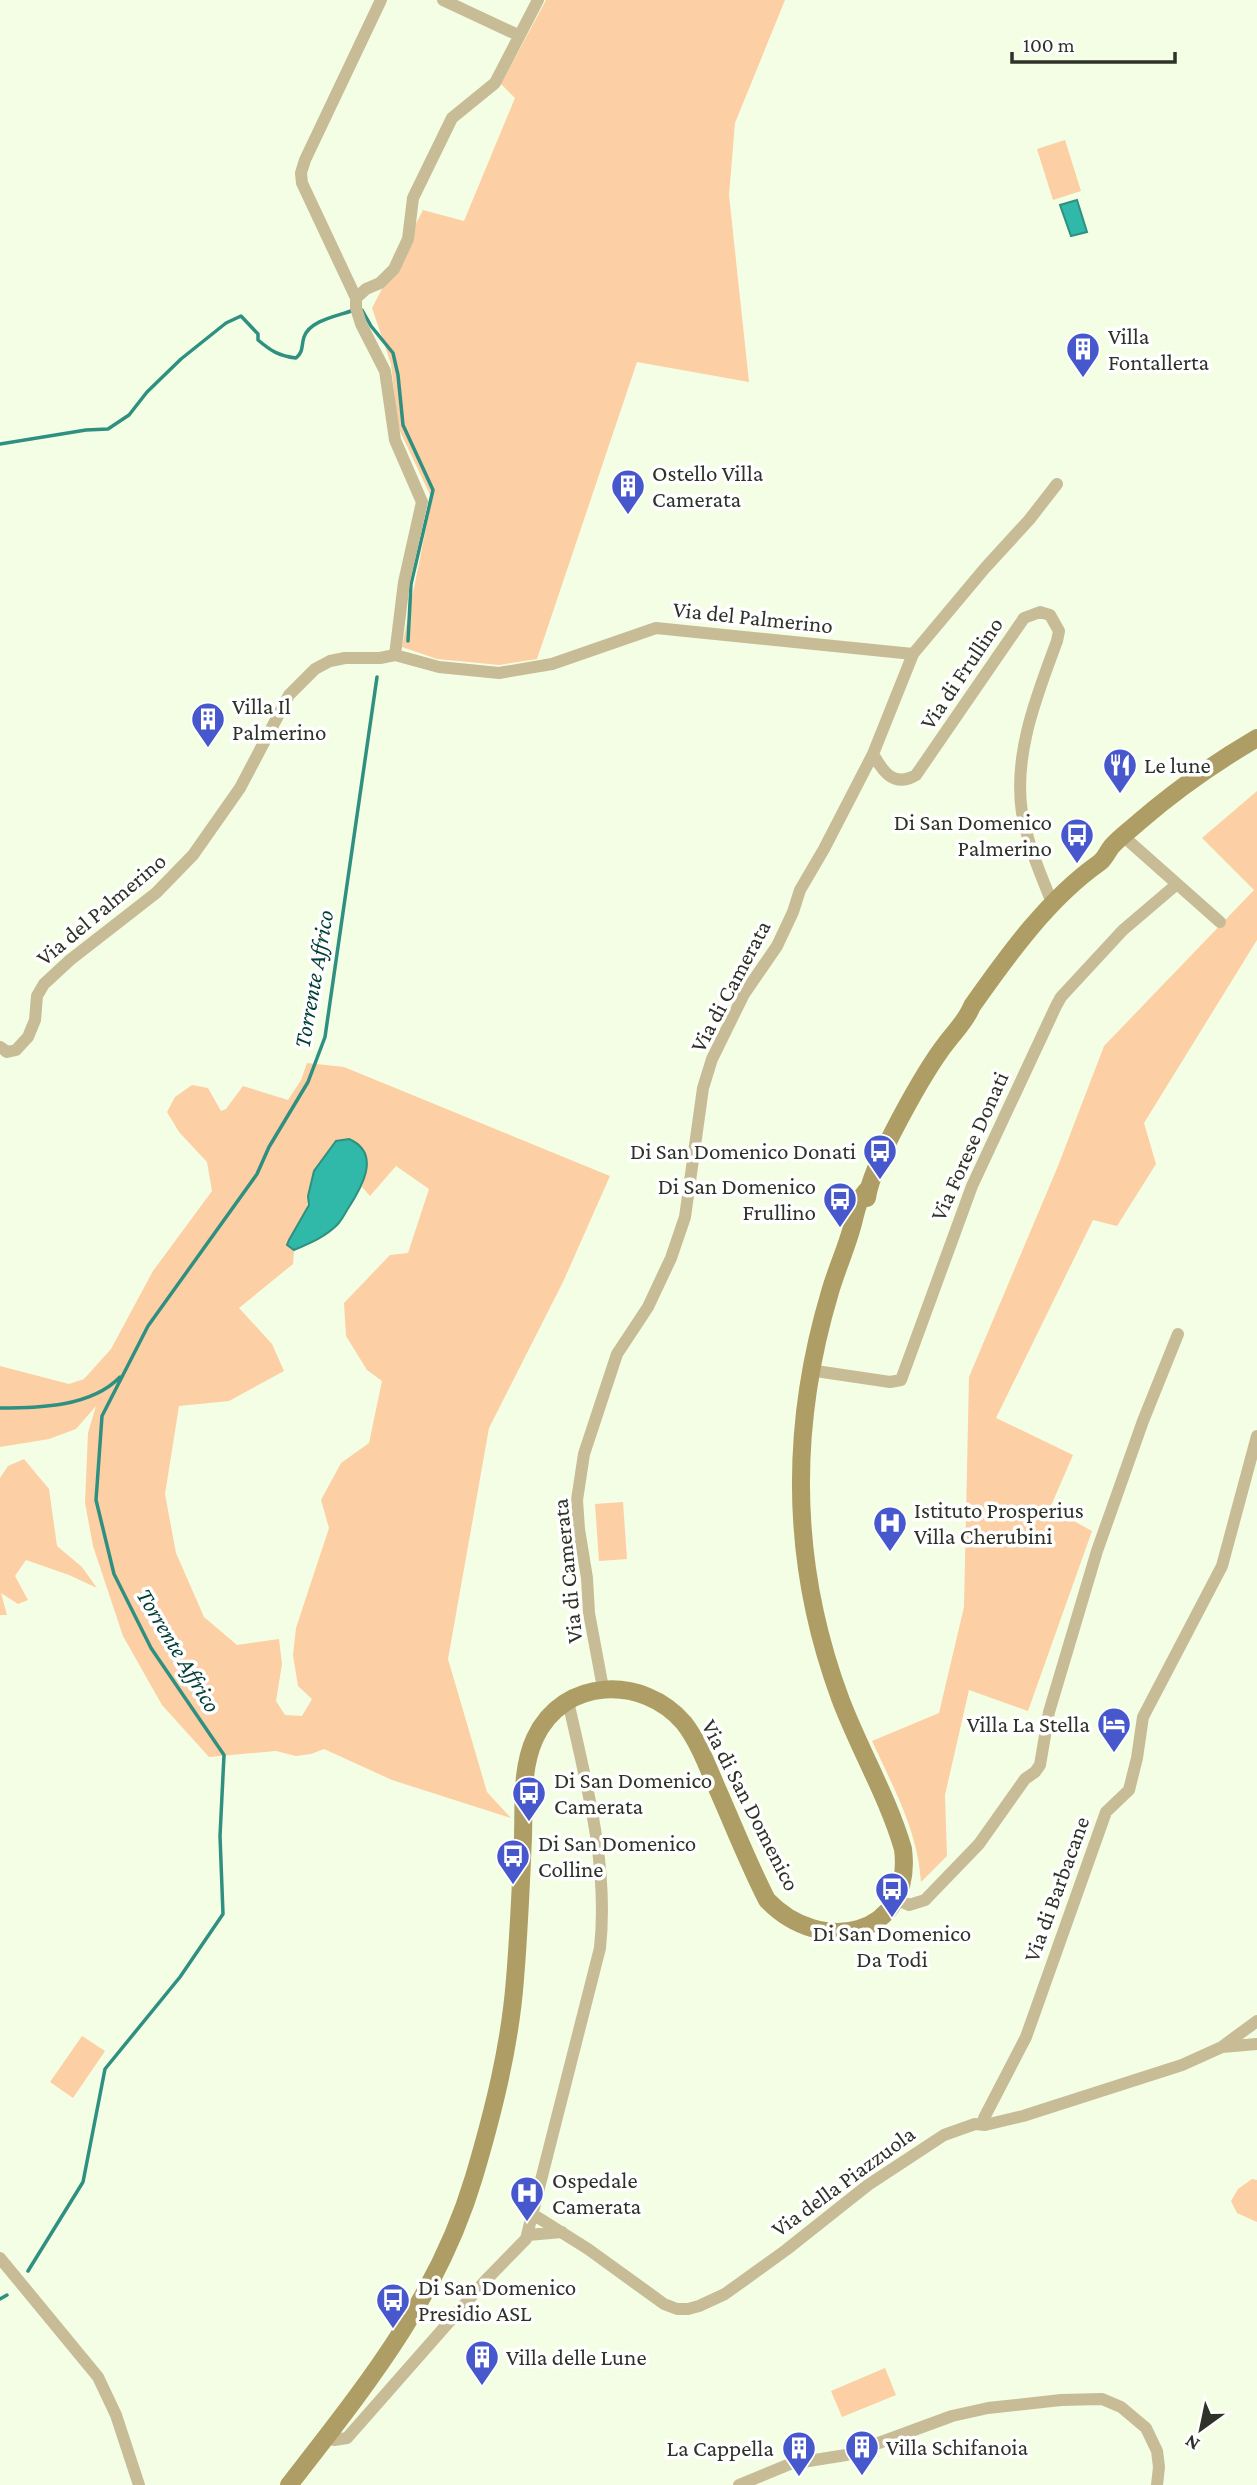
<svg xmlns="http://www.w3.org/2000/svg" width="1257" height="2485" viewBox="0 0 1257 2485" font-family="'Crimson Pro',serif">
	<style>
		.green { fill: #fdcfa4; fill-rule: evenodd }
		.water { fill: #30b9a8; stroke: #2f9082; stroke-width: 2 }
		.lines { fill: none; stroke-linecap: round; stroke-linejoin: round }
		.stream { stroke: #2f9082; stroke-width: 3.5 }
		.street { stroke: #c7bc96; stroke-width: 12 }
		.secondary { stroke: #ae9d64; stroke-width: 18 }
		.labels { text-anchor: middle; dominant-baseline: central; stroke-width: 7; stroke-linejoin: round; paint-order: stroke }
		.poi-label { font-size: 23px; fill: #2e3228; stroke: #fff; text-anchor: start }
		.street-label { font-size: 23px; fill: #2e3228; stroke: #fff }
		.water-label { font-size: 24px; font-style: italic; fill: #003d36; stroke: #fff }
	</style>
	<rect width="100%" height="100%" fill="#f4fee4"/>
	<path class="green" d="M546,0H785L735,123L729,195L749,382L637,362L537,659L499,665L437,659L402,647L432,499L398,427L391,364L372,308L423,210L464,221L515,98L501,84Z
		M1065,140L1081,191L1053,200L1037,149Z
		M1257,791V940L1144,1123L1156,1164L1117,1226L1093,1220L996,1418L1073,1455L1050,1508L1092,1531L1028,1711L969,1690L945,1795L947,1856L921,1882C918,1831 893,1787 872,1741L939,1713L964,1607L969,1377L1058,1166L1104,1046L1254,890L1202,838Z
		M307,1063L344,1067L610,1176L563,1282L489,1428L448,1659L487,1792L511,1818L392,1780L324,1749L311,1754L296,1756L276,1751L209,1757L162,1705L123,1636L93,1546L85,1503L88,1433L96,1406L76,1429L49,1439L0,1447V1366L69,1384L84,1379L111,1349L153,1271L212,1191L207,1162L179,1132L167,1112L175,1097L192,1085L208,1088L221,1111L226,1109L243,1086L288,1100L301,1080ZM349,1139C373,1150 367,1166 362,1187L370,1196L396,1166L429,1189L408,1253L390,1255L344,1303L346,1336L367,1370L382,1381L369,1443L341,1463L321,1500L329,1528L296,1628L293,1655L298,1686L312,1699L302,1716L285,1715L276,1701L282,1664L279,1639L237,1645L204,1617L176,1553L165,1494L179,1406L229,1401L284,1371L272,1344L239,1308L293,1264L294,1250L290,1248C288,1230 310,1216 308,1196Z
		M24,1459L49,1489L57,1546L82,1567L97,1588L69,1575L26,1560L15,1576L28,1600L18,1604L1,1593L7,1615H0V1478L8,1466Z
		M623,1502L627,1559L599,1561L595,1504Z
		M82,2036L105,2051L73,2098L50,2082Z
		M1252,2179L1257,2180V2222L1237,2213L1231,2201L1238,2189Z
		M885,2368L896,2395L842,2417L831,2391Z"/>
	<path class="water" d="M1077,200L1087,232L1071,236L1060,205Z
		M349,1139C381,1153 363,1185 349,1207C345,1213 342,1220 337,1225C325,1237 310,1243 294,1250L287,1245L289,1240L309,1205L308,1196L314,1171L336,1141Z"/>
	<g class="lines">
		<path class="stream" d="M362,310L371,326L393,353L398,375L403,425L433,490L411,584L408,641
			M0,444L86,430L108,429L129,415L147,392L181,359L226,323L241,316L258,334V340C271,351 279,356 296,358C304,351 301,346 304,337C310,320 338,316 354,310
			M0,1408C39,1408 91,1407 120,1377
			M28,2271L83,2182L105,2069L180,1977L223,1914L220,1836L224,1755L151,1648L114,1574L96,1500L102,1416L148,1326L257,1174L269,1147L308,1082L325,1037L377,677
			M0,2299L7,2295"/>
		<path class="street" d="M443,0L518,35
			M356,298L302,183L301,173L305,160L381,0
			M395,655L404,582L422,502L395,440L385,371L361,324L356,308V298L366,289L380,283L394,269L408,239L413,198L452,118L495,83L538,0
			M873,754C883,772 894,788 916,775L1024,618L1040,612L1050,615L1059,631L1057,641C1037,695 1013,754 1022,813C1028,845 1041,876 1053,905
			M1123,836L1220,922
			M0,1047L7,1052L16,1050L28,1037L35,1020L37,996L44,984L70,960L156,893L193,855L240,788L289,695L315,669L330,661L345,658H380L395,655L439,667L499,673L552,664L656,628L913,654
			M809,1370L890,1382L901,1380L972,1186L1056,1006L1061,997L1123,930L1177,884
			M603,1688L589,1613L587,1578L579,1529L577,1500L584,1454L617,1354L648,1307L671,1258L685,1217L703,1088L712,1059L744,994L777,946L793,912L800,890L824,849L873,754L913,654L985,568L1029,520L1057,484
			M895,1899L909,1905L925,1900L979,1844L1025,1779L1035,1772L1040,1765L1049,1712L1097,1551L1143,1421L1178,1334
			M1223,2046L1257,2021
			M985,2125L984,2118L1026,2037L1106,1812L1129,1790L1137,1758L1143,1717L1222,1566L1257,1436
			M534,2215L588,2249L664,2304L677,2309H688L699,2306L725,2294L786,2250L868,2185L944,2135L975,2124L985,2125L1023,2116L1182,2065L1222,2047L1257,2044
			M528,2235L562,2232
			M0,2258L98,2377L116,2415L139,2485
			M327,2436L334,2440L347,2438L486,2280L526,2239L600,1948C609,1865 586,1782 568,1701
			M739,2485L790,2464L846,2455L952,2416L988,2408L1061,2400L1102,2399L1121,2407L1146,2428L1157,2451L1159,2467L1157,2485"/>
		<path class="secondary" d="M867,1198C871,1165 925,1070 947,1042C956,1030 966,1021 972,1006C1008,955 1048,899 1099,863C1105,859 1107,852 1112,846C1120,837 1130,830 1140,821C1176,790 1216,762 1257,738
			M289,2485C365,2387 438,2298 474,2177C493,2113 510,2046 515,1979C519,1932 521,1884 523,1837C524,1804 521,1768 535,1738C563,1677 643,1675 684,1723C698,1741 707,1765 716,1786C733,1824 748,1863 767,1900C820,1956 914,1938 903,1849C888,1797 859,1749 840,1698C790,1563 789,1429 830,1292C836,1271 846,1249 852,1227C856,1213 857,1200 868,1189"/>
	</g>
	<defs>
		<g id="building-pin" transform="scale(1.75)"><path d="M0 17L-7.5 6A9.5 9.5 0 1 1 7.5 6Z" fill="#4758cd" stroke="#fff"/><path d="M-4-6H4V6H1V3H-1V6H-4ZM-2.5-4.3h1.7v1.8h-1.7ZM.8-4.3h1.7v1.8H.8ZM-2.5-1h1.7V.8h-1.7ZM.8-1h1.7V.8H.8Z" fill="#fff"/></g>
		<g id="restaurant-pin" transform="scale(1.75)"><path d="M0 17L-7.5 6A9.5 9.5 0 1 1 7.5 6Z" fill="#4758cd" stroke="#fff"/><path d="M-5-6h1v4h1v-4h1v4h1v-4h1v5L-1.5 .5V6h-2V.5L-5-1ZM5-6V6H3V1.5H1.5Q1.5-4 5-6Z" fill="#fff"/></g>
		<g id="bus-pin" transform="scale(1.75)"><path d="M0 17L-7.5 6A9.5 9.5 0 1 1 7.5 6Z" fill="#4758cd" stroke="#fff"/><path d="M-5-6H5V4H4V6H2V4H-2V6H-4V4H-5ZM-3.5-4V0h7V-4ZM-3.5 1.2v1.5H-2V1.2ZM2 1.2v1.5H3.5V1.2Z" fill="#fff"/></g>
		<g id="hospital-pin" transform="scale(1.75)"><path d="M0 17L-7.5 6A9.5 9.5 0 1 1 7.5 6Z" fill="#4758cd" stroke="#fff"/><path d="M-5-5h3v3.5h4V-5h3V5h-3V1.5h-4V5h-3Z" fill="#fff"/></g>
		<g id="hotel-pin" transform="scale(1.75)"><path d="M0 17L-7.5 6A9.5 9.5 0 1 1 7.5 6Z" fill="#4758cd" stroke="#fff"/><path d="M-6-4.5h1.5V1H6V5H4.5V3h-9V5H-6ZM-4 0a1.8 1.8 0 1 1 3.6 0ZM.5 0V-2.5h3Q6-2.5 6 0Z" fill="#fff"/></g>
	</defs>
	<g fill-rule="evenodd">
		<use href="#building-pin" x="1083" y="349"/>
		<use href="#building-pin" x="628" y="486"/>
		<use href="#building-pin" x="208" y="719"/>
		<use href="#restaurant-pin" x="1120" y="765"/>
		<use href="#bus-pin" x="1077" y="835"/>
		<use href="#bus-pin" x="880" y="1151"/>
		<use href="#bus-pin" x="840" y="1199"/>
		<use href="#hospital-pin" x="890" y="1523"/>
		<use href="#hotel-pin" x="1114" y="1724"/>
		<use href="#bus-pin" x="529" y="1793"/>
		<use href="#bus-pin" x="513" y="1856"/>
		<use href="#bus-pin" x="892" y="1889"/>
		<use href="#hospital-pin" x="527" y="2193"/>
		<use href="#bus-pin" x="393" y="2300"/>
		<use href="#building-pin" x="482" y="2357"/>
		<use href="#building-pin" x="862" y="2447"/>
		<use href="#building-pin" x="799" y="2448"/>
	</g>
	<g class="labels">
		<g class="poi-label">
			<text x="1108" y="336">Villa<tspan x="1108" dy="26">Fontallerta</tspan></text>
			<text x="652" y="473">Ostello Villa<tspan x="652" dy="26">Camerata</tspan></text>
			<text x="232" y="706">Villa Il<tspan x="232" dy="26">Palmerino</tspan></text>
			<text x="1144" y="765">Le lune</text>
			<text x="1052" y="822" text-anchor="end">Di San Domenico<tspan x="1052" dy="26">Palmerino</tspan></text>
			<text x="856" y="1151" text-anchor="end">Di San Domenico Donati</text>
			<text x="816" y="1186" text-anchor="end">Di San Domenico<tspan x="816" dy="26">Frullino</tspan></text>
			<text x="914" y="1510">Istituto Prosperius<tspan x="914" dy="26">Villa Cherubini</tspan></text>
			<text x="1090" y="1724" text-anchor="end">Villa La Stella</text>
			<text x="554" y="1780">Di San Domenico<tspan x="554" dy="26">Camerata</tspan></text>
			<text x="538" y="1843">Di San Domenico<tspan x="538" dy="26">Colline</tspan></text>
			<text x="892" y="1933" text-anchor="middle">Di San Domenico<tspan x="892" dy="26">Da Todi</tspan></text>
			<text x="552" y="2180">Ospedale<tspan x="552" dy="26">Camerata</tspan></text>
			<text x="418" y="2287">Di San Domenico<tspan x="418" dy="26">Presidio ASL</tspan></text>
			<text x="506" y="2357">Villa delle Lune</text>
			<text x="886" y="2447">Villa Schifanoia</text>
			<text x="774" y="2448" text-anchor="end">La Cappella</text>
		</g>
		<g class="street-label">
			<text transform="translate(753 617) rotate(6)">Via del Palmerino</text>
			<text transform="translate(961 673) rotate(-56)">Via di Frullino</text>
			<text transform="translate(101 909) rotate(-40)">Via del Palmerino</text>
			<text transform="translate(730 986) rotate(-62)">Via di Camerata</text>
			<text transform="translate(969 1146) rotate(-66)">Via Forese Donati</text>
			<text transform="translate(567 1571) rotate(-96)">Via di Camerata</text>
			<text transform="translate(751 1805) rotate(63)">Via di San Domenico</text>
			<text transform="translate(1056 1889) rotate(-70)">Via di Barbacane</text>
			<text transform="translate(843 2181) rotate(-36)">Via della Piazzuola</text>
		</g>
		<g class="water-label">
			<text transform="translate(313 979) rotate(-80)">Torrente Affrico</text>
			<text transform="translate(179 1650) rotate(59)">Torrente Affrico</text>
		</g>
	</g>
	<g transform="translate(1201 2429) rotate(213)" stroke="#ffffff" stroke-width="5" paint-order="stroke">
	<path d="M0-5L12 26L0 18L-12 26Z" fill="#2e3228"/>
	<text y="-10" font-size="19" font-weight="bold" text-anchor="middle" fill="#2e3228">N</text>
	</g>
	<path d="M1012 52v10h163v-10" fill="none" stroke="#2e3228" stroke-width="3.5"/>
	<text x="1023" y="52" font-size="21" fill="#2e3228" stroke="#ffffff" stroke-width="5" paint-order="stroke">100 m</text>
</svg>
